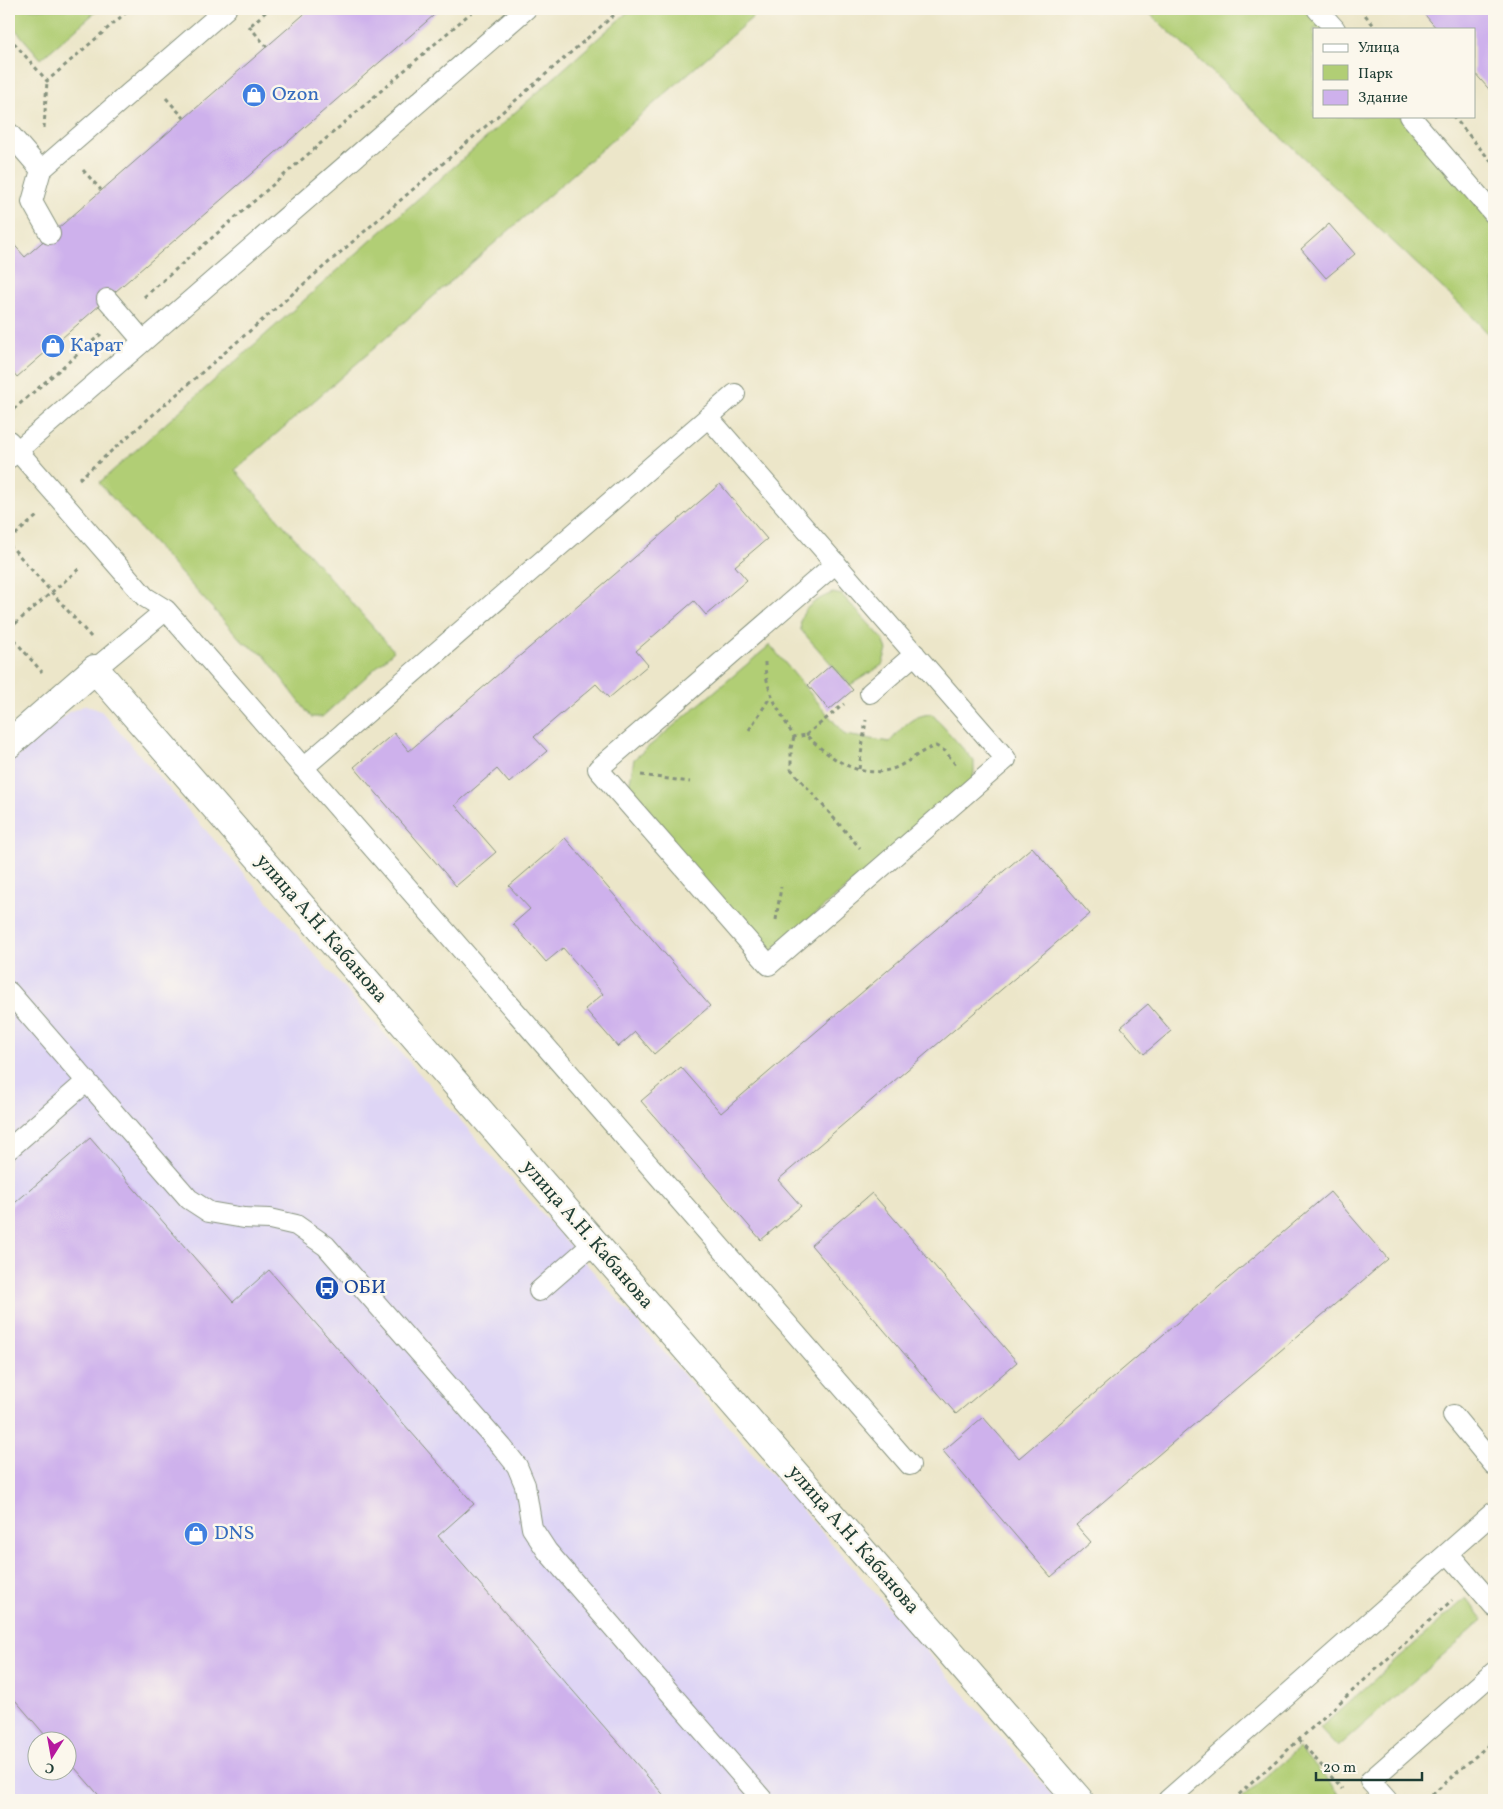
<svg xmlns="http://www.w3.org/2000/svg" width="1503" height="1809" viewBox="0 0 1503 1809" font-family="Vollkorn,serif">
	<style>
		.built { fill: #ded5f5; fill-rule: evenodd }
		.green { fill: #b1ce75; stroke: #688654 }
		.building { fill: #ceb1ec }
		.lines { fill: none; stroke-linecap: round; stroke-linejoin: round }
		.lane-casing { stroke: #86927e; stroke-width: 22 }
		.street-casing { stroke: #86927e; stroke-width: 30 }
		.path { stroke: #86927e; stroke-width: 3; stroke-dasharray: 4 4; stroke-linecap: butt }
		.lane { stroke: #fff; stroke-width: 20 }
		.street { stroke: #fff; stroke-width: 28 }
		.labels { text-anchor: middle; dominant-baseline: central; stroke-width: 5; stroke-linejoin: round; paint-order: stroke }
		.shop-label { font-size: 20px; fill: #366cbe; stroke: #fbf7ec; text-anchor: start }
		.street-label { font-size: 20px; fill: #1f3d34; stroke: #fbf7ec }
		.transit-label { font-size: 20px; fill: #164399; stroke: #fbf7ec; text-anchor: start }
	</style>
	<rect width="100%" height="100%" fill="#fbf7ec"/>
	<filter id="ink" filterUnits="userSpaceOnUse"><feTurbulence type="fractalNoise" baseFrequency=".02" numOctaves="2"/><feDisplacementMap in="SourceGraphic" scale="10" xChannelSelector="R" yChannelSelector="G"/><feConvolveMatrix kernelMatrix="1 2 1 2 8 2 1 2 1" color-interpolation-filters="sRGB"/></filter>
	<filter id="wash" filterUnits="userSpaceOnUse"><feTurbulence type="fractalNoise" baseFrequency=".0096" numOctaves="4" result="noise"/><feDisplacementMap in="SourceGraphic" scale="20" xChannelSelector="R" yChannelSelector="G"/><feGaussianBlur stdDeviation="1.12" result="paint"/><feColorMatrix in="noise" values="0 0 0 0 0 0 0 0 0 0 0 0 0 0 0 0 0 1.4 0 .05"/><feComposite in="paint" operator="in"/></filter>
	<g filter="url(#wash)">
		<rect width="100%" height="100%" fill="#ece6c9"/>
		<path class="built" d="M86,705L101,711L1057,1800H19L9,1789V764L69,712ZM38,1742H68V1772H38Z"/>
		<path class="green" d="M9,9H99L41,59L9,22Z
			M631,9H762L235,470L394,651L322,717H311L264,655L243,642L99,483Z
			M1145,9H1311L1328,29H1314V116H1404L1494,222V340L1469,313Z
			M833,593L842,595L883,639L887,650L882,665L850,685L801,630C797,610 816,599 833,593Z
			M770,645L845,735L890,742C902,727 912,715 932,714L974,761V772L972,783L771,951L762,948L628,792L634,759Z
			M1466,1598L1483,1620L1338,1747L1320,1728Z
			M1299,1748L1345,1800H1240Z"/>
		<g id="blocks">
			<path class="building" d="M310,9H441L17,377L9,367V239L25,257Z
				M1420,9H1494V95L1474,72V29H1437Z
				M1329,224L1355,254L1326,278L1301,249Z
				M720,484L767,539L735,566L747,580L706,615L694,601L636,651L648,665L609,698L596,684L534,737L547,751L509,783L497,769L455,805L496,852L456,886L354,767L394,733L409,751Z
				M831,665L853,690L829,710L808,685Z
				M565,838L710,1006L654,1054L635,1032L618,1047L585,1009L603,994L563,948L546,962L513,924L530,909L509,886Z
				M1032,847L1090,914L778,1180L801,1206L761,1240L641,1101L681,1067L721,1113Z
				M1148,1004L1171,1031L1144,1054L1121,1027Z
				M90,1138L233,1302L269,1270L474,1504L438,1536L668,1800H103L68,1760V1742H51L9,1693V1208Z
				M1330,1192L1388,1259L1076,1525L1091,1542L1051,1577L943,1451L983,1417L1019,1458Z
				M872,1193L1017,1362L956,1414L811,1245Z"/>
		</g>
	</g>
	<g filter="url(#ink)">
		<use href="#blocks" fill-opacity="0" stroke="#86927e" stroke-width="1"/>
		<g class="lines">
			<g class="lane-casing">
				<path id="lane" d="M1317,9L1335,29
					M1410,116L1494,214
					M9,133L41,170
					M50,234L32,202L41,170L226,9
					M107,299L143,341
					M708,417L1006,759L769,965L598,769L836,563
					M9,441L145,597L166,610L95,669
					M9,458L526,9
					M166,610L910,1465
					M870,693L915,654
					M303,768L735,394
					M9,992L189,1199L209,1212L244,1218L270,1219L296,1225L326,1246L502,1447L517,1466L525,1485L532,1528L547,1551L763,1800
					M9,1149L86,1082
					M539,1291L594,1243
					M1453,1415L1494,1465
					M1448,1553L1494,1606
					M1168,1800L1494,1512
					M1387,1800L1370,1781L1494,1672"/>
			</g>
			<g class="street-casing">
				<path id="street" d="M9,744L95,669L1079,1800"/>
			</g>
			<path class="path" d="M1360,9L1377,29
				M251,25L269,9
				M249,26L267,47
				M9,37L47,81L130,9
				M166,98L184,118
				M1453,116L1494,165
				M44,128L47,81
				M83,170L101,190
				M144,297L475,9
				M9,400L15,408L101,334
				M79,479L621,9
				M9,540L37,516
				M9,544L91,637
				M9,629L81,567
				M9,634L42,672
				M765,662C765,691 780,712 794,737L806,735C829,757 858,780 892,769C908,764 920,750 936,746L945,751L956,765
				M749,730L771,696
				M806,735L844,704
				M794,737L791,748V769L860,848
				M859,769L866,720
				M641,775L690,782
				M776,920L781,887
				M1299,1740L1342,1789
				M1233,1800L1452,1600
				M1426,1800L1494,1740"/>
			<use href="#lane" class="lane"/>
			<use href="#street" class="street"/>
		</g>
	</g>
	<defs>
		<g id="shop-disc" transform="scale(1.25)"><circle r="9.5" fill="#3f7fe0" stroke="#fbf7ec"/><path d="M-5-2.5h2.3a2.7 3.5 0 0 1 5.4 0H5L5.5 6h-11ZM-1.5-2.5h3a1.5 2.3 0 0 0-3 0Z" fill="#fff"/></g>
		<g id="bus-disc" transform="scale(1.25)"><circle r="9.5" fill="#1a4fb4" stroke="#fbf7ec"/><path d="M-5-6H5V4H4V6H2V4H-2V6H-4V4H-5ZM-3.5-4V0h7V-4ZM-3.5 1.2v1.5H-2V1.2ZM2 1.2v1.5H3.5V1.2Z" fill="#fff"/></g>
	</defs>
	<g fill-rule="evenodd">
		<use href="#shop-disc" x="254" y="95"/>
		<use href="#shop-disc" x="53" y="346"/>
		<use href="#bus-disc" x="327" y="1288"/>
		<use href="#shop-disc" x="196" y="1534"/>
	</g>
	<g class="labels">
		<g class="shop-label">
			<text x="272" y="95">Ozon</text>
			<text x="70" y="346">Карат</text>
			<text x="214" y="1534">DNS</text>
		</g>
		<g class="street-label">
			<text transform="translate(321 929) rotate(49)">улица А.Н. Кабанова</text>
			<text transform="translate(587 1235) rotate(49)">улица А.Н. Кабанова</text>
			<text transform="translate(853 1540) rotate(49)">улица А.Н. Кабанова</text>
		</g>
		<g class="transit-label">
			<text x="344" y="1288">ОБИ</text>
		</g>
	</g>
	<rect width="1503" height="1809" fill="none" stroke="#fbf7ec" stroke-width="30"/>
	<rect x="1313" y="28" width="162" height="90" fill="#fbf7ec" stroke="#a3ada2"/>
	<rect x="1323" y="44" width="25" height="8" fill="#ffffff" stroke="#a3ada2"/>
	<text x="1358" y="52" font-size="15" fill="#1f3d34">Улица</text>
	<rect x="1323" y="65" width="25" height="15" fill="#b1ce75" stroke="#a3ada2"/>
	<text x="1358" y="78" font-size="15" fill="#1f3d34">Парк</text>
	<rect x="1323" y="90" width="25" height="15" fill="#ceb1ec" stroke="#a3ada2"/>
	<text x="1358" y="102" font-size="15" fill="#1f3d34">Здание</text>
	<g transform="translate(52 1756) rotate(191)"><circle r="24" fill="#fbf7ec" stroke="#a3ada2"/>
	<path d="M0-4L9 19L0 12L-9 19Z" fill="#b5179e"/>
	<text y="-8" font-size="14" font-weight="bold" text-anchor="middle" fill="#1f3d34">С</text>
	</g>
	<path d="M1316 1772v8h106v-8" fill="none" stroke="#1f3d34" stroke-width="2.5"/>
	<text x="1323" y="1772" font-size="15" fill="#1f3d34" stroke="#fbf7ec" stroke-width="4" paint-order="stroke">20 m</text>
</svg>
